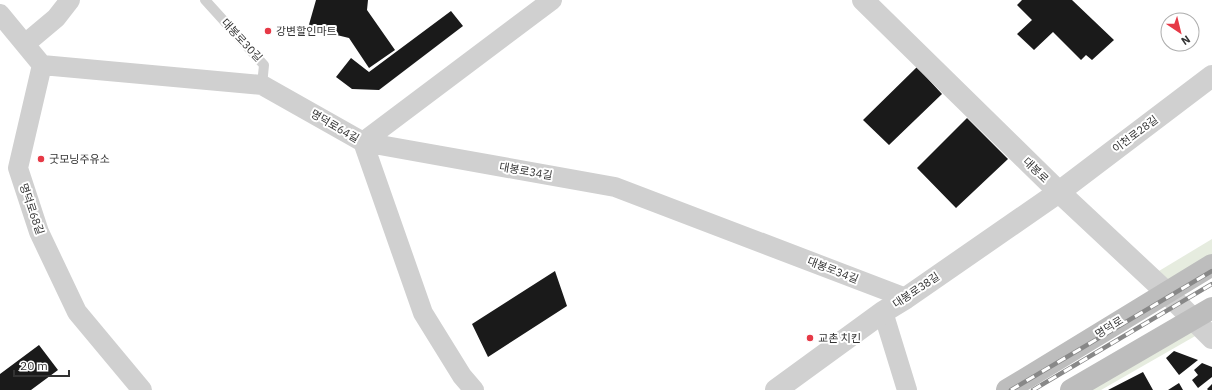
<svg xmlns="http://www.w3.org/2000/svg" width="1212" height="390" viewBox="0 0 1212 390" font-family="'IBM Plex Sans','Noto Sans KR',sans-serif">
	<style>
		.green { fill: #e6ecdf }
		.building { fill: #1a1a1a }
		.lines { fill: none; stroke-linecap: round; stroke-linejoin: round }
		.service { stroke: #d0d0d0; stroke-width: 10 }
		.minor { stroke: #d0d0d0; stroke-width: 20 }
		.tertiary { stroke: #d0d0d0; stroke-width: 22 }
		.secondary { stroke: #bdbdbd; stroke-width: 22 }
		.rail-casing { stroke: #888; stroke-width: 4.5 }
		.rail { stroke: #fff; stroke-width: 3; stroke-dasharray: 9; stroke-linecap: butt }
		.poi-dot { fill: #e63946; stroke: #fff; stroke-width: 1.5 }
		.labels { text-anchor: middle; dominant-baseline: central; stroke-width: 4; stroke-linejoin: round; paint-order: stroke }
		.poi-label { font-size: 11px; fill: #333; stroke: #fff; text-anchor: start }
		.street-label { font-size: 11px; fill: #333; stroke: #fff }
	</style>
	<rect width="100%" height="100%" fill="#fff"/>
	<path class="green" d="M1212,239V265L1166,292L1149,277Z
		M1193,319L1204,331L1101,390H1071Z"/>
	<path class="building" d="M316,0H368L367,10L395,50L369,68L349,38L308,28Z
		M1022,0H1072L1114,40L1092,60L1086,55L1081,60L1053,32L1034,50L1017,34L1032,20L1017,5Z
		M451,11L463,26L379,90L352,89L336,77L351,58L369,72Z
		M917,67L942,94L889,145L863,120Z
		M967,118L1008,159L956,208L917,168Z
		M555,271L567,306L488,357L472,324Z
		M39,345L58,370L31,390H0V374Z
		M1174,351L1198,360L1179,375L1166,358Z
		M1202,363L1212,367V377L1198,388L1192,380L1198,375L1194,370Z
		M1143,372L1153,390H1108Z
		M1179,383L1183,390H1168Z
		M1212,384V390H1208L1207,389Z"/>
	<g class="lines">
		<path class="service" d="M205,0L264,65L262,85"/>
		<path class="minor" d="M0,14L42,65
			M25,44L56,18L70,0
			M42,65L262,85L363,142L615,187L906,298
			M42,65L18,168L39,232L77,312L142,390
			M363,142L423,313L462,376L474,390
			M363,142L552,0
			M883,312L907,390"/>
		<path class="tertiary" d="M863,0L1059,192L1166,292L1212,338
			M776,390L883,312L906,298L1059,192L1212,76"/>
		<path class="secondary" d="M1007,390L1212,265
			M1071,390L1212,308"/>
		<g class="rail-casing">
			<path id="rail" d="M1011,390L1212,271
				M1033,390L1212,284"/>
		</g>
		<use href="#rail" class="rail"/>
	</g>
	<g class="poi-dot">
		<circle cx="268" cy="31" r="4"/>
		<circle cx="41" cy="159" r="4"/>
		<circle cx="810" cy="338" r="4"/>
	</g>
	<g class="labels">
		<g class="poi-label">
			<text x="276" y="31">강변할인마트</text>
			<text x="49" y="159">굿모닝주유소</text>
			<text x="818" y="338">교촌 치킨</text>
		</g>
		<g class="street-label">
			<text transform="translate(242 40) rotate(47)">대봉로30길</text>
			<text transform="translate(335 126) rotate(30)">명덕로64길</text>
			<text transform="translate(1135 134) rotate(-37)">이천로28길</text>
			<text transform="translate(1036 170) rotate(44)">대봉로</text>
			<text transform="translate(526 171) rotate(10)">대봉로34길</text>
			<text transform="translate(32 209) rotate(71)">명덕로68길</text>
			<text transform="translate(833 270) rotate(21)">대봉로34길</text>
			<text transform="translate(916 290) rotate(-34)">대봉로38길</text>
			<text transform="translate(1109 327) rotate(-32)">명덕로</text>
		</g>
	</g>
	<g transform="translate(1180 32) rotate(145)"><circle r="19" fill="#ffffff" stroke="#adadad"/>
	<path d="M0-3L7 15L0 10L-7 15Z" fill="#e63946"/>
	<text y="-6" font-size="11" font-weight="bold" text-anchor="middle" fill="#333333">N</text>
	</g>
	<path d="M14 370v6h55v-6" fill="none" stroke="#333333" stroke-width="2"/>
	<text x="20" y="370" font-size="12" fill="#333333" stroke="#ffffff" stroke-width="3" paint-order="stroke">20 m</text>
</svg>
